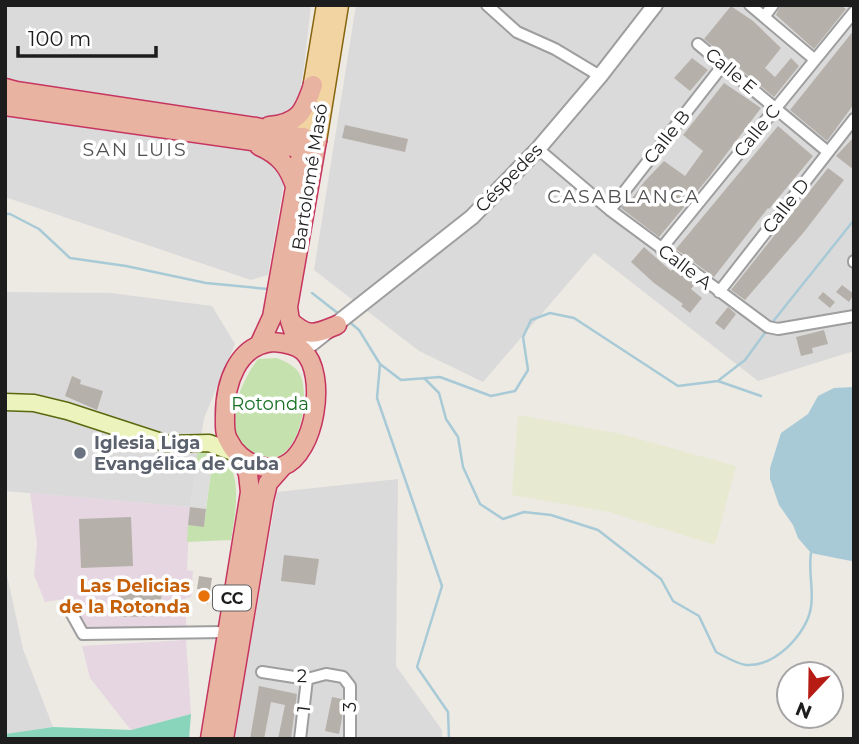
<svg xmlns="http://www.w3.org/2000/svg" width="859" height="744" viewBox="0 0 859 744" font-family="Montserrat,sans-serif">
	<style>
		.residential { fill: #dbdada }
		.industrial { fill: #e5d6e2 }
		.farmland { fill: #e7ead0 }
		.grass { fill: #c5e2ae }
		.pitch { fill: #89d5bb }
		.parking { fill: #ddd }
		.water { fill: #a8cad6 }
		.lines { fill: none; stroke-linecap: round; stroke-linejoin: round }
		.stream { stroke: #a8cad6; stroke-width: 2.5 }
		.building { fill: #b6b0aa }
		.minor-casing { stroke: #9e9e9e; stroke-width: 14 }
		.tertiary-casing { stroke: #9e9e9e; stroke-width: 18 }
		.secondary-casing { stroke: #5a680f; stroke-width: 19 }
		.primary-casing { stroke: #87650f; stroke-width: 21 }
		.trunk-casing { stroke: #c63560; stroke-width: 21 }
		.minor { stroke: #fff; stroke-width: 10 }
		.tertiary { stroke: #fff; stroke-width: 14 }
		.secondary { stroke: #edf3bc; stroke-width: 16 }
		.primary { stroke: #f2d4a3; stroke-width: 18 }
		.trunk { stroke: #e8b3a0; stroke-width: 18 }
		.worship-dot { fill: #6b7280; stroke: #fff; stroke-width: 2.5 }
		.food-dot { fill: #e8710a; stroke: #fff; stroke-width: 2.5 }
		.labels { text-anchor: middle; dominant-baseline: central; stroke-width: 7; stroke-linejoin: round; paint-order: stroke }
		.shield { fill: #fff; stroke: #616161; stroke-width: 2 }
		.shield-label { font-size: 16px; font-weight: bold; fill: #1d1d1d }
		.street-label { font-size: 18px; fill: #1d1d1d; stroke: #fff }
		.park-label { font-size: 18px; fill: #166f22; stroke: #fff }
		.worship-label { font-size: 18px; font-weight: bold; fill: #5b616d; stroke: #fff; text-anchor: start }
		.food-label { font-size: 18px; font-weight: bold; fill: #c56008; stroke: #fff; text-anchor: end }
		.neighbourhood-label { font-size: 19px; letter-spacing: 2px; fill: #505050; stroke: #fff }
	</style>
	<rect width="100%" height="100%" fill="#edeae4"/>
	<path class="residential" d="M5,5H311L304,67L268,275L251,280L5,197Z
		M356,5H854V351L758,381L594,253L483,382L419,351L314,270Z
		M5,292L111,293L212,306L235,344L204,418L190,507L5,491Z
		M398,479L396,666L442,730V739H234L277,492Z
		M5,566L23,649L53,727L5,734Z"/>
	<path class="industrial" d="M30,493L190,507L187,570L193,571L191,597L186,598V627L88,630L79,623L70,598L45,602L34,575L37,543Z
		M186,640L191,714L131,730L90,678L82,646Z"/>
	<path class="farmland" d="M518,415L621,434L736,466L715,545L609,512L512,495Z"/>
	<path class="grass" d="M277,358C299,367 304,374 304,398C304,421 292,469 259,456C253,454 246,450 241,444C223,422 243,378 258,359Z
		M198,449C203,450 210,450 215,452C246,466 235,514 231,540L187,542L188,525L204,526L211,471L195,469Z"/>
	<path class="pitch" d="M191,714L189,739H5V734L53,727L131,730Z"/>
	<path class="parking" d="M195,469L211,471L206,509L190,507Z"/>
	<path class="water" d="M854,387V560L851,561L811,553L798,538L793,525L779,505L770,479V468L781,433L808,414L818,396L834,388Z"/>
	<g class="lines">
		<path class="stream" d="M5,214H10L39,229L70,258L126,266L206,283L268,289
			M312,293L339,314
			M347,320L359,330L380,364L401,380L440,377L491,396L515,391L528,370L523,337L531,320L550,313L574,318L678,386L718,381L761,396
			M771,324L854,220
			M380,364L377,398L442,586L417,667L448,712L449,739
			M424,378L439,393L446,419L458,437L463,467L480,504L503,519L524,512L551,515L598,530L661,579L673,601L699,616L716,652C724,656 737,664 746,665C775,667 807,634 811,607C814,589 808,572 811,553
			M719,380L745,360L767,330"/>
	</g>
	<path class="building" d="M781,5H841L846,9L814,49L776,15Z
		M731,6L753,21L781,48L765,68L775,77L791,58L799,66L774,97L704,39Z
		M854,30V104L827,141L790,110Z
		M692,58L708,70L690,91L674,78Z
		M724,83L761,108L709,177L659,237L621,208L625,203L627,205L644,182L664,161L685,176L703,151L683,135Z
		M345,125L408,139L405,152L342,138Z
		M778,126L813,156L769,209L768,208L714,277L676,249Z
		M854,137V170L836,156Z
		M828,168L844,180L804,232L745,300L731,290Z
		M644,247L671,271L674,267L696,283L691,289L702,298L690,313L681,306L683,304L654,283L631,262Z
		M842,285L854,294L849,302L836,292Z
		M823,292L835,302L830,308L818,298Z
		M728,307L736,314L724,330L715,323Z
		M824,330L828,344L812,348L813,353L801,356L796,337Z
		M72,376L81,380L80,384L103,391L97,410L65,396Z
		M190,507L206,509L204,527L188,525Z
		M131,517L133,566L81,568L79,519Z
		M284,555L319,559L315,585L281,581Z
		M199,576L212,578L208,604L198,602L200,589H197Z
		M161,589L162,616L119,617L118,591Z
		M259,686L297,694L291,739H278L285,705L271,702L264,739H250Z
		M332,697L342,699V718L339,734L325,731Z"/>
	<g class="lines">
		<g class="minor-casing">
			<path id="minor" d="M487,5L517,32L555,49L600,76
				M750,5L814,59
				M764,17L773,5
				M698,44L828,152
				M538,149L610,210L768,327L778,329L854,316
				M610,210L723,65
				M661,249L854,12
				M854,261V262
				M719,292L854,119
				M68,607L83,634L226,632
				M262,672L307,679L326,674L343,677L350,686V739
				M300,739L307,679"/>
		</g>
		<g class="tertiary-casing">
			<path id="tertiary" d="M300,349L311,344L472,217L538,149L600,76L655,5"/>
		</g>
		<g class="secondary-casing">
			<path id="secondary" d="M5,402L34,403L67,411L168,444L209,443L238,454"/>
		</g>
		<g class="primary-casing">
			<path id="primary" d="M304,137L326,5
				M317,141L339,5"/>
		</g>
		<g class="trunk-casing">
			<path id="trunk" d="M5,88L16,91L256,127L317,141L288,307L290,321L299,348
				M5,106L293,147L316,146
				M269,126C300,123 304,111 313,85
				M259,146C280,155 289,167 296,189
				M290,321C309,338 315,334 337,325
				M273,342C283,343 295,344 303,351C328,374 315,454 283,466C275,469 265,468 257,465C245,462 234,452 229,441C224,434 225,424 225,415C225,384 237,345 273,342Z
				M260,343L272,317L304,137
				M210,739L250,492L248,474L242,458
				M224,739L264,500L268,483L283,466"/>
		</g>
		<use href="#minor" class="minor"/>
		<use href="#tertiary" class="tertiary"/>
		<use href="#secondary" class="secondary"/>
		<use href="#primary" class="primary"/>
		<use href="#trunk" class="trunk"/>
	</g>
	<circle class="worship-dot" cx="80" cy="453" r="7"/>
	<circle class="food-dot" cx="204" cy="596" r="7"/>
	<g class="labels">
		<rect class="shield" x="213" y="585.5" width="38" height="25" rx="5"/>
		<g class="shield-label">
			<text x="232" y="598">CC</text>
		</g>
		<g class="street-label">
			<text transform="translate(731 71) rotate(40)">Calle E</text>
			<text transform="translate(757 131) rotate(-51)">Calle C</text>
			<text transform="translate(667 137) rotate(-52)">Calle B</text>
			<text transform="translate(310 177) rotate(-81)">Bartolomé Masó</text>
			<text transform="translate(509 178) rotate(-46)">Céspedes</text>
			<text transform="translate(786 206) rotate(-52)">Calle D</text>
			<text transform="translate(685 267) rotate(37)">Calle A</text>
			<text transform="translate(302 676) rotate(1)">2</text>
			<text transform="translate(350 707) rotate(-90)">3</text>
			<text transform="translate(304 709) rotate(-83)">1</text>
		</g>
		<g class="park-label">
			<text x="270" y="404">Rotonda</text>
		</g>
		<g class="worship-label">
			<text x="94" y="443">Iglesia Liga<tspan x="94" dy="21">Evangélica de Cuba</tspan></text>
		</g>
		<g class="food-label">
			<text x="190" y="586">Las Delicias<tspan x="190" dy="21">de la Rotonda</tspan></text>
		</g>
		<g class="neighbourhood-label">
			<text x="135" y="149">SAN LUIS</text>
			<text x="624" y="196">CASABLANCA</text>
		</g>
	</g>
	<rect width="859" height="744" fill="none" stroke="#1d1d1d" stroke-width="14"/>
	<g transform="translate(810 695) rotate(202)"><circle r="33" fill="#ffffff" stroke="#a5a5a5" stroke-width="2"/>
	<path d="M0-5L12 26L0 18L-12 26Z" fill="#b61c14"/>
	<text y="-10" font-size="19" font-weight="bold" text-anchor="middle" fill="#1d1d1d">N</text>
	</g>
	<path d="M18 46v10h138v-10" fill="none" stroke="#1d1d1d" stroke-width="3.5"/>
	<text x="28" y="46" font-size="21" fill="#1d1d1d" stroke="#ffffff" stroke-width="5" paint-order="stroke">100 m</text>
</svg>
